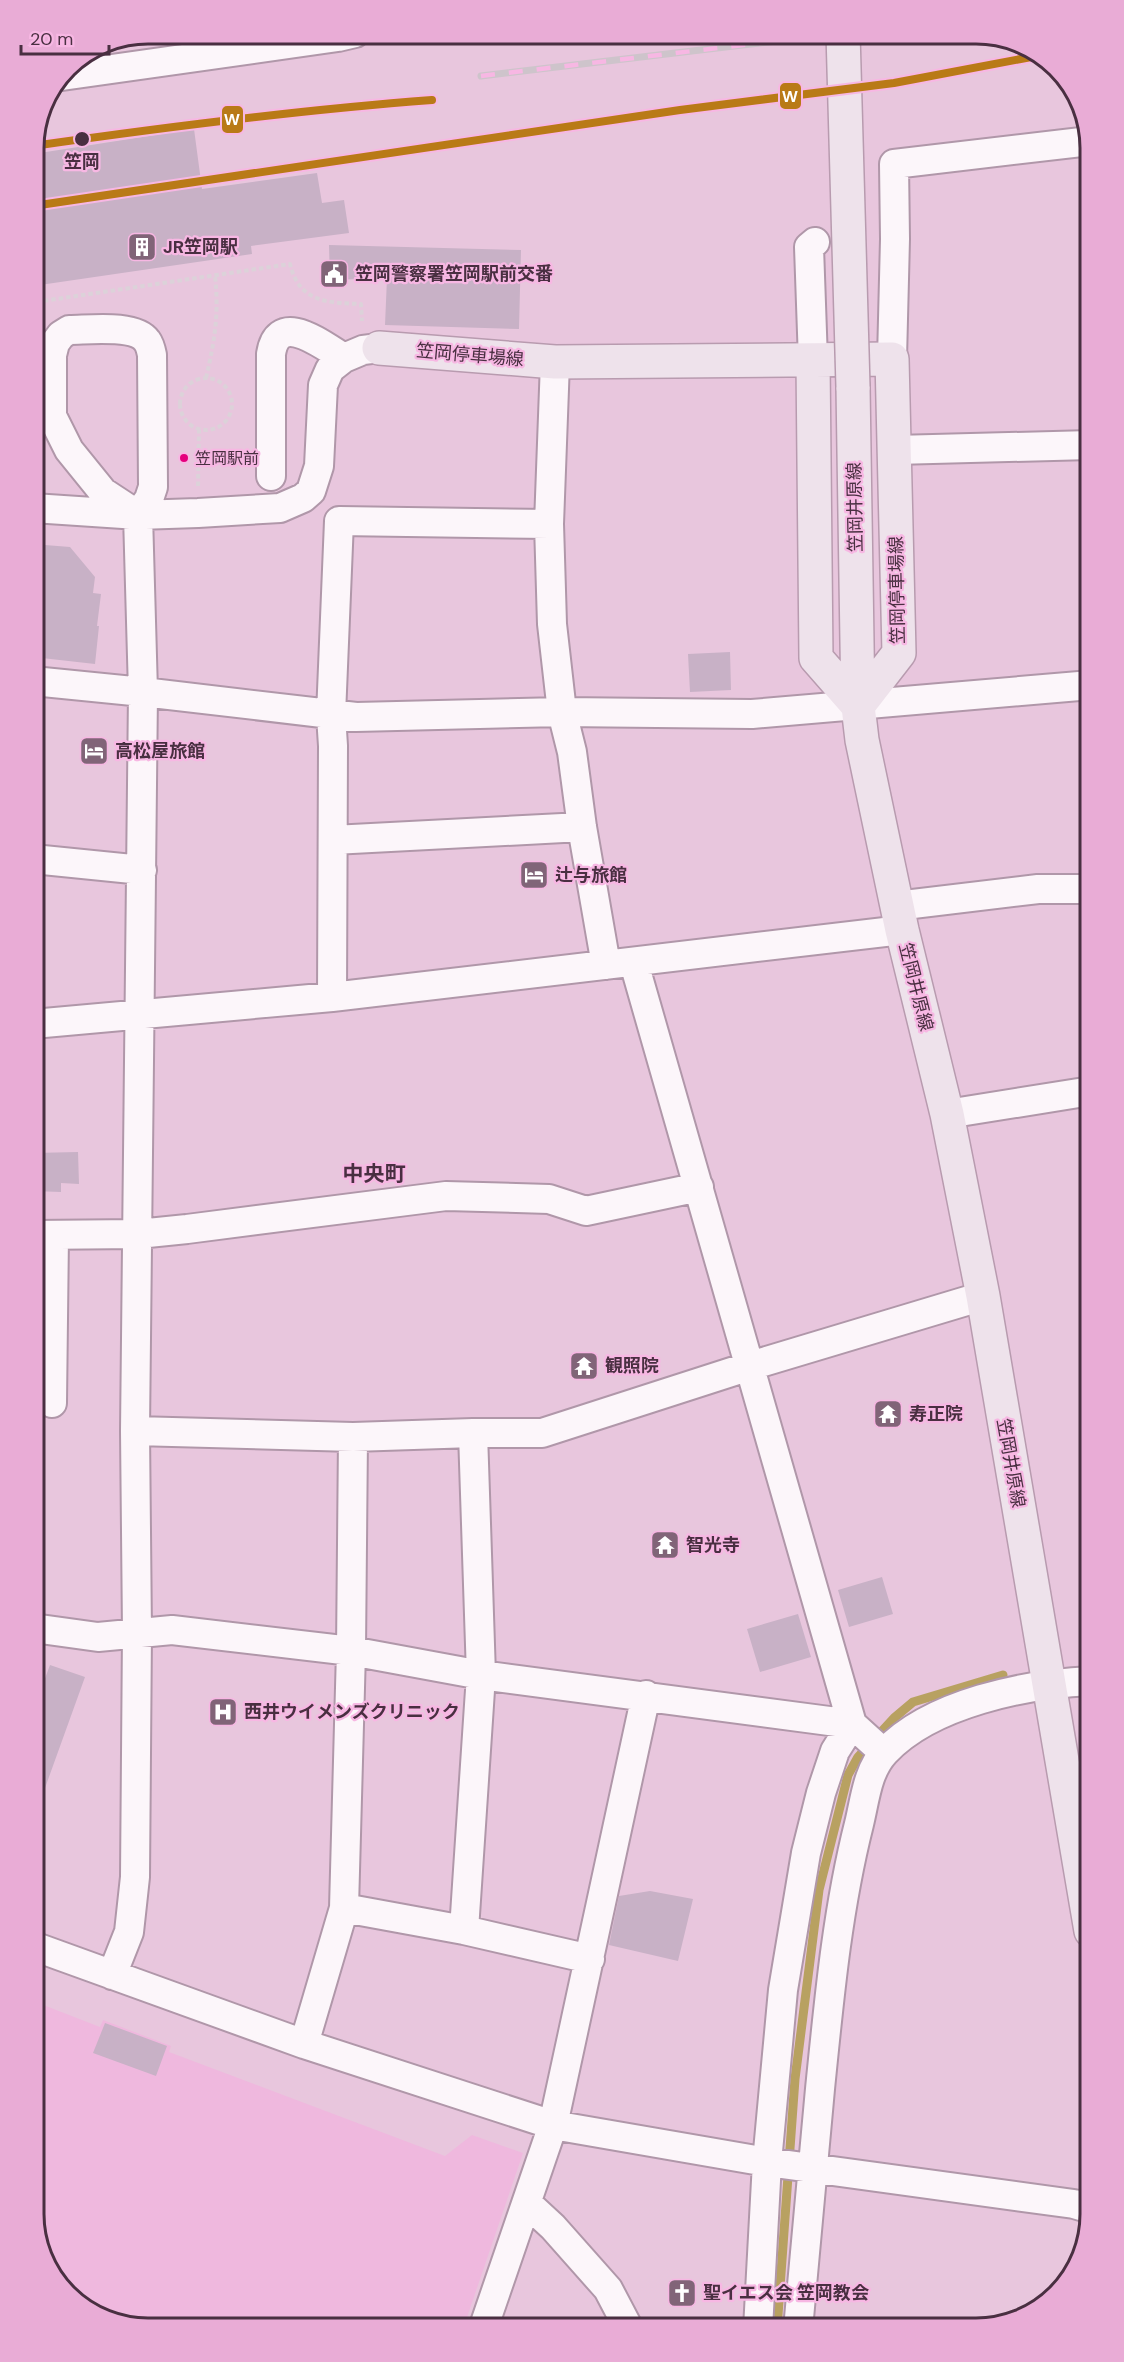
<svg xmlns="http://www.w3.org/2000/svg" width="1124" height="2362" viewBox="0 0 1124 2362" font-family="'DM Sans','Noto Sans JP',sans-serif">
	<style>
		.built { fill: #efb8de }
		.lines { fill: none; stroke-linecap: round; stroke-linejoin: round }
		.stream { stroke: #b8a161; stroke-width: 9 }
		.building { fill: #c8b1c6 }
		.minor-casing { stroke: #b097a9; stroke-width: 32 }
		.major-casing { stroke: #b89baf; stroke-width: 36 }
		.path { stroke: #dcd2d9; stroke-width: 4; stroke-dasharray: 4.5 3; stroke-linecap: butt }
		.minor { stroke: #fcf6fa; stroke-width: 28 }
		.major { stroke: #eee2eb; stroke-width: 33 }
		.rail-casing { stroke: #cec4cb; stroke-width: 7 }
		.rail { stroke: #f7b7e3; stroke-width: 4.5; stroke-dasharray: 14; stroke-linecap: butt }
		.major-bridge-casing { stroke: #b89baf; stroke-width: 36; stroke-linecap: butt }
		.major-bridge { stroke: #eee2eb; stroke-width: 33 }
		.rail-1-casing { stroke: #f7b7e3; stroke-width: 12 }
		.rail-1 { stroke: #b97a17; stroke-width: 8 }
		.stop-dot { fill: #492f41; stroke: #f7b7e3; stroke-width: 2 }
		.bus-dot { fill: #e5007d; stroke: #f7b7e3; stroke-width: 2 }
		.labels { text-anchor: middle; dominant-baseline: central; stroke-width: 4.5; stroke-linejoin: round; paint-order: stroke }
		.bus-label { font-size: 16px; fill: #492f41; stroke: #f7b7e3; text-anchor: start }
		.stop-label { font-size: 18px; font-weight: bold; fill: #492f41; stroke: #f7b7e3 }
		.poi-label { font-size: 18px; font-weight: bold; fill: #492f41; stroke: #f7b7e3; text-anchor: start }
		.street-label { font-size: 18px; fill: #492f41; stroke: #f7b7e3 }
		.quarter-label { font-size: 21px; font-weight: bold; fill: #492f41; stroke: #f7b7e3 }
		.rim { fill: none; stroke: #492f41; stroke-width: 3 }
		.line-badge { stroke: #f7b7e3; stroke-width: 2 }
		.badge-label { font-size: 16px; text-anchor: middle; font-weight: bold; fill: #fff }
	</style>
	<rect width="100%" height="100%" fill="#e8c6dd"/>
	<path class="built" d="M33,2001L100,2027L103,2020L171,2046L169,2052L445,2156L472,2135L523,2153L463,2329H140L78,2306L42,2258L33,2215Z"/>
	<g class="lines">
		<path class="stream" d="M777,2329L795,2079L819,1890L848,1775L858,1757L894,1718L913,1702L1003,1675"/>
	</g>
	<path class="building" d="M194,129L202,189L317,173L322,203L344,200L349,233L251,246L252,254L33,286V154Z
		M329,245L521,250L519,329L385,325L387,278L330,280Z
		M45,545L70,547L95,577L93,593L101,594L97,626H99L95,664L33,657V560L43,561Z
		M730,652L731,690L690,692L688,654Z
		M78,1152L79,1184L61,1183V1192L33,1191V1153Z
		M882,1577L893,1614L849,1627L838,1590Z
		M798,1614L811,1657L760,1672L747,1629Z
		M50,1665L85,1677L36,1813L33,1812V1689L40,1692Z
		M650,1891L693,1899L678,1961L609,1945L619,1896Z
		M105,2023L167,2046L156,2076L93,2053Z"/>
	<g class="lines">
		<g class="minor-casing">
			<path id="minor" d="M62,76L338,37L355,33
				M892,359L895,239L894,164L1090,141
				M813,361L809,247L815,242
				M555,362L549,524L552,624L562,712L572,752L582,827L606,965
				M895,450L1091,445
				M271,476V354C278,309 322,345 344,358
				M33,508L138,515L198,513L280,508L303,498L311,491L319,466L323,385L330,369L344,358L363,350L379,348
				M33,681L143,692L356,717L562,712L752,714L1091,685
				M333,840L582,827
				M33,859L142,870
				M896,906L1038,889H1091
				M634,963L852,1724L835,1751L821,1793L806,1853L783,1990L767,2162L758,2329
				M332,997L333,746L331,715L339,521L549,524
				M33,1024L332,997L902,930
				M947,1114L1091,1091
				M33,1235L138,1234L187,1229L446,1196L549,1199L586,1211L699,1187
				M52,1403L54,1235
				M135,1431L353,1437L473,1433H542L750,1366L983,1296
				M33,1628L98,1637L172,1630L351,1651L481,1675L852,1724L884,1753
				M344,1908L464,1930L590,1959
				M464,1930L481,1675L473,1433
				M33,1946L304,2044L553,2125L767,2162L1074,2204L1091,2209
				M112,1975L129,1932L135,1877L137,1632L135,1431L143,692L138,515L149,499L153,487L152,355C151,350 150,345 147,341C135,324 89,330 69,330L61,335L55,343L52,355V416L69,450L103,492L138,515
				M304,2044L344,1908L351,1651L353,1437
				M527,2203L553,2227L608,2289L629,2329
				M483,2329L553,2125L646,1695
				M798,2329C806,2249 813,2169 820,2089C829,2000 837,1911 859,1824C865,1800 867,1771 885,1752C931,1703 1026,1684 1091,1681"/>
		</g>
		<g class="major-casing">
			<path id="major" d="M379,348L555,362L892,359L899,653L858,706
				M813,361L816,658L858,706
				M853,387L858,706L862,740L902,930L947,1114L983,1296L1091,1931"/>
		</g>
		<path class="path" d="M33,311L43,301L290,264C299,302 327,303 361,304L362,321
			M180 404a26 26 0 1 1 52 0a26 26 0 1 1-52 0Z
			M206,378C215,339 219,315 215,275
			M198,486L199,430"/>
		<use href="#minor" class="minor"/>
		<use href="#major" class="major"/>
		<g class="rail-casing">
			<path id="rail" d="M481,76L845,33"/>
		</g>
		<use href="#rail" class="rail"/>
		<g class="major-bridge-casing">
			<path id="major-bridge" d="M843,33L853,387"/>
		</g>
		<use href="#major-bridge" class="major-bridge"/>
		<g class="rail-1-casing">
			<path id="rail-1" d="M33,146C166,127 298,110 432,100
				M33,206L680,110L894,83L1042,55"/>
		</g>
		<use href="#rail-1" class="rail-1"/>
	</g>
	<defs>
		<g id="building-square" transform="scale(1.5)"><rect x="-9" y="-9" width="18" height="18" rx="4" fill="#816478" stroke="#f7b7e3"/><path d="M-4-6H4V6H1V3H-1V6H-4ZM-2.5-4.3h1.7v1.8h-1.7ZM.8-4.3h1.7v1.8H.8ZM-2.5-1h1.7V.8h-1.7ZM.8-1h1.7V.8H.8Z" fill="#fff"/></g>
		<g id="civic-square" transform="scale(1.5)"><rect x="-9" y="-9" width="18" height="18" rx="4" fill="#816478" stroke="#f7b7e3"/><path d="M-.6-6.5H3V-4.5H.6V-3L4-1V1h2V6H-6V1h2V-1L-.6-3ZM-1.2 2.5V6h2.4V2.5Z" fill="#fff"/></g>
		<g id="hotel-square" transform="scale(1.5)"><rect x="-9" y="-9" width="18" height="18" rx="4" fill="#816478" stroke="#f7b7e3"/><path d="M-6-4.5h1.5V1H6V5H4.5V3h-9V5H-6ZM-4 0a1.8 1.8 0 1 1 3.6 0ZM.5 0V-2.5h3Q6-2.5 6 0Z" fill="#fff"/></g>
		<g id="temple-square" transform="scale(1.5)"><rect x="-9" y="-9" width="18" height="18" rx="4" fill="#816478" stroke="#f7b7e3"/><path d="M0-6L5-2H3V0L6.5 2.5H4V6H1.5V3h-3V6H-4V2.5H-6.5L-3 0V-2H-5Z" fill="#fff"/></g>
		<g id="hospital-square" transform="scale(1.5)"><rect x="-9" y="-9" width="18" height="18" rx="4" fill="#816478" stroke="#f7b7e3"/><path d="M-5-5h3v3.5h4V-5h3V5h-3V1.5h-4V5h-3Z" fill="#fff"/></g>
		<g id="church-square" transform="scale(1.5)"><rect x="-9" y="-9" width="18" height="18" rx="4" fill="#816478" stroke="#f7b7e3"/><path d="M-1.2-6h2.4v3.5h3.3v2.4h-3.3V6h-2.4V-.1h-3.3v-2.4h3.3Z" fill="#fff"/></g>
	</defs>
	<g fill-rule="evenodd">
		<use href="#building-square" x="142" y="247"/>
		<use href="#civic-square" x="334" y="274"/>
		<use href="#hotel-square" x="94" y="751"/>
		<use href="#hotel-square" x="534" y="875"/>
		<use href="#temple-square" x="584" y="1366"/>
		<use href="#temple-square" x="888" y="1414"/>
		<use href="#temple-square" x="665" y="1545"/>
		<use href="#hospital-square" x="223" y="1712"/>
		<use href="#church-square" x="682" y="2293"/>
	</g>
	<circle class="stop-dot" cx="82" cy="139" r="8"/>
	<circle class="bus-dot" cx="184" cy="458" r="5"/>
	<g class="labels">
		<g class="bus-label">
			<text x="195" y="458">笠岡駅前</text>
		</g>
		<g class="stop-label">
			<text x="82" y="162">笠岡</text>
		</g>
		<g class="poi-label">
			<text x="163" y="247">JR笠岡駅</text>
			<text x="355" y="274">笠岡警察署笠岡駅前交番</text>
			<text x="115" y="751">高松屋旅館</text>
			<text x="555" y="875">辻与旅館</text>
			<text x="605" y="1366">観照院</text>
			<text x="909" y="1414">寿正院</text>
			<text x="686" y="1545">智光寺</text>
			<text x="244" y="1712">西井ウイメンズクリニック</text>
			<text x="703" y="2293">聖イエス会 笠岡教会</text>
		</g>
		<g class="street-label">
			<text transform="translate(470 355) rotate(5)">笠岡停車場線</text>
			<text transform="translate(855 507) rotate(-91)">笠岡井原線</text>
			<text transform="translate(897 590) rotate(-91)">笠岡停車場線</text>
			<text transform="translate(916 987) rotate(76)">笠岡井原線</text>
			<text transform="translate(1011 1463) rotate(80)">笠岡井原線</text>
		</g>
		<g class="quarter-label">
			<text x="374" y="1174">中央町</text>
		</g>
	</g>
	<path d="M0 0H1124V2362H0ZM148 44H976A104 104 0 0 1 1080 148V2214A104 104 0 0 1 976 2318H148A104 104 0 0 1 44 2214V148A104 104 0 0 1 148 44Z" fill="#e9acd6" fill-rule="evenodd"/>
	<path class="rim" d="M148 44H976A104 104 0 0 1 1080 148V2214A104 104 0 0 1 976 2318H148A104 104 0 0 1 44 2214V148A104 104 0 0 1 148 44Z"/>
	<g class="line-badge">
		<rect x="779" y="82" width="23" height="28" rx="6" fill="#b97a17"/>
		<rect x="221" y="105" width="23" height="29" rx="6" fill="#b97a17"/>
	</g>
	<g class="badge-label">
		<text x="790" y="102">W</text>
		<text x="232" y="125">W</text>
	</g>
	<path d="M21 45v9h88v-9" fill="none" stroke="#492f41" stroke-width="3"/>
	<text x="30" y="45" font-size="18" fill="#492f41" stroke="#f7b7e3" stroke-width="4.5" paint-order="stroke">20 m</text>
</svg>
